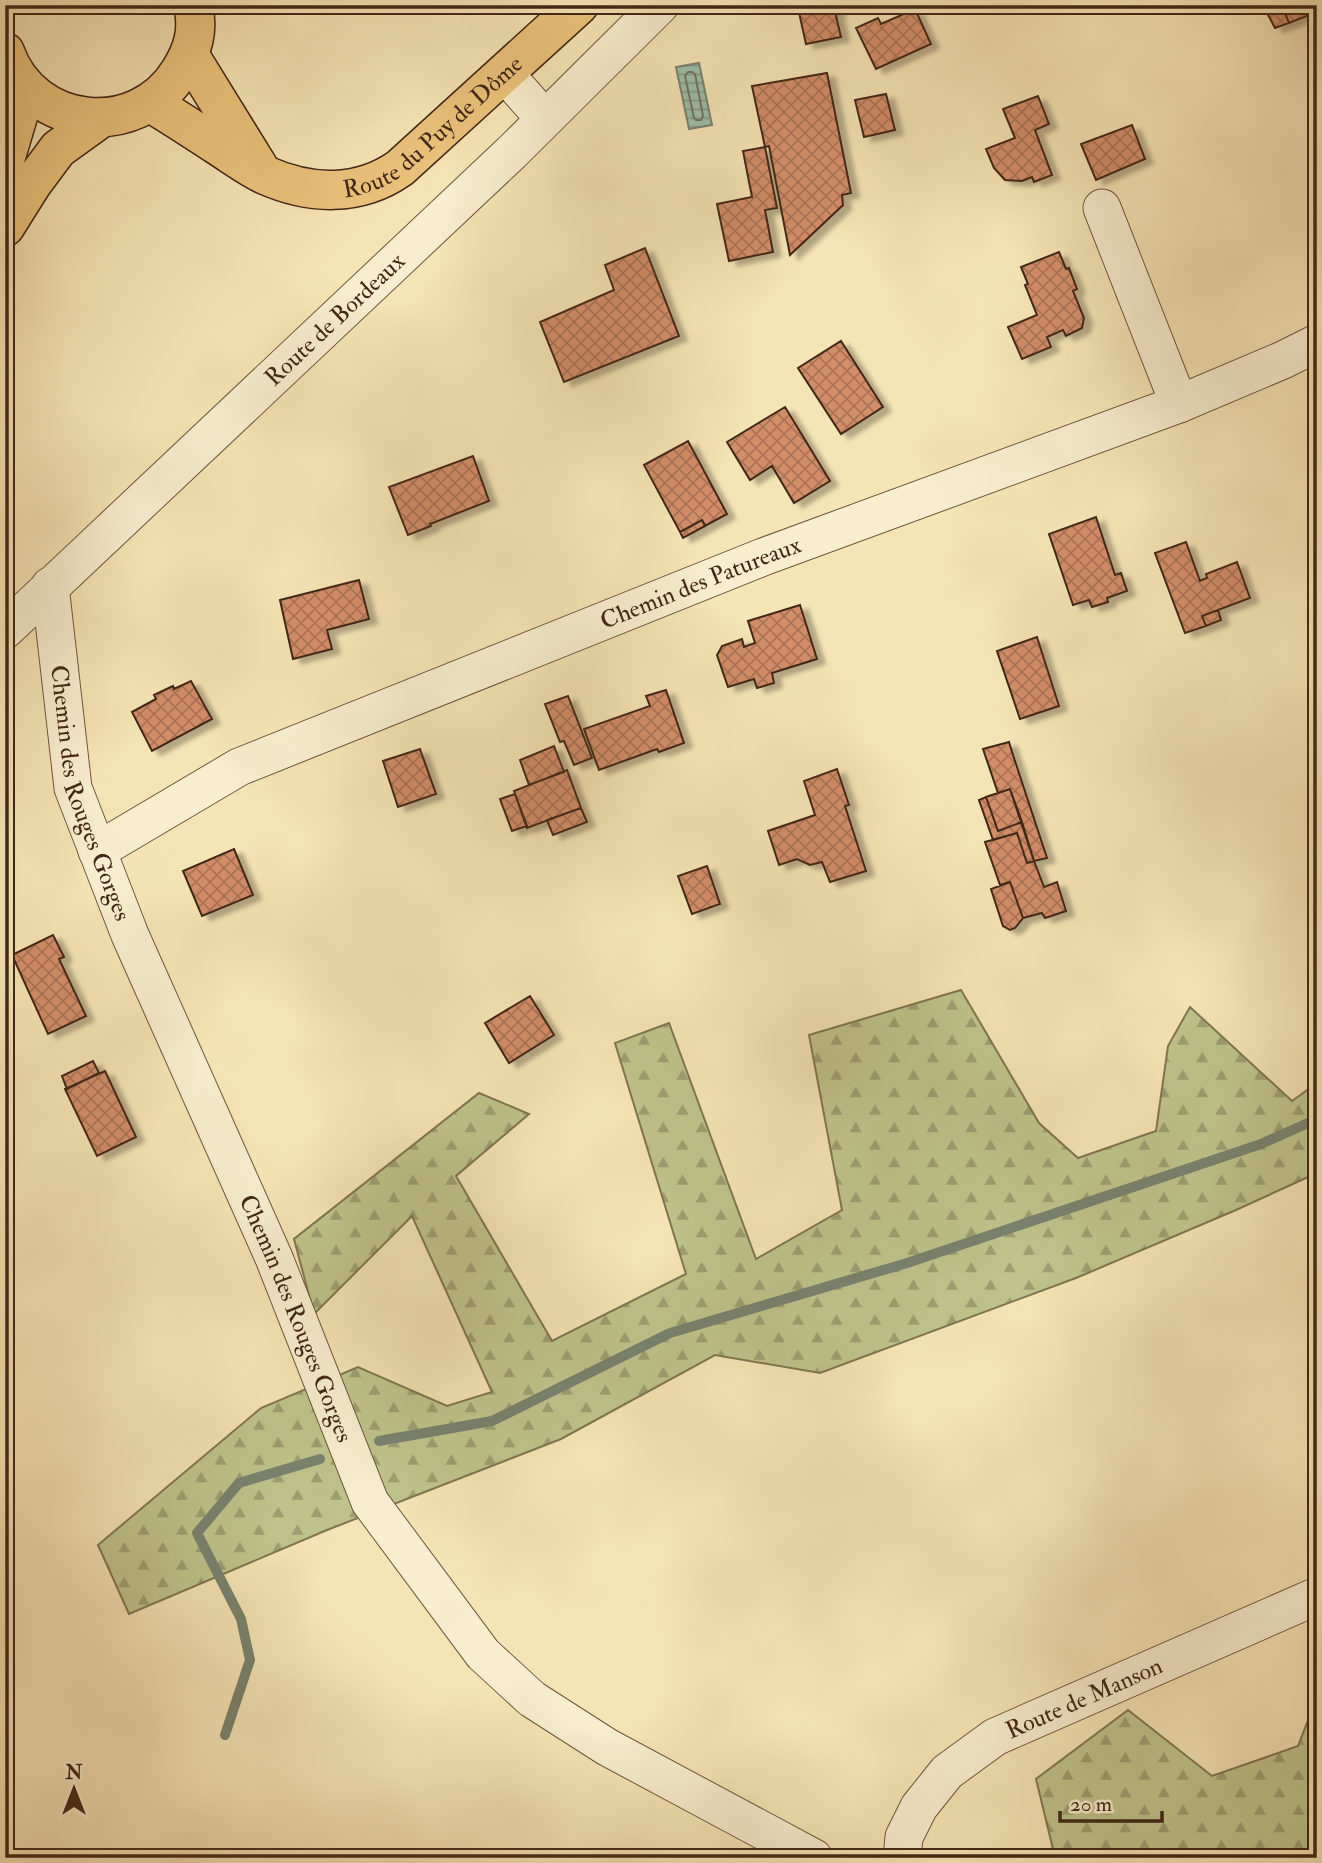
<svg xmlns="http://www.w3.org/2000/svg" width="1322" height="1863" viewBox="0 0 1322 1863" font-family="'IM FELL Double Pica',serif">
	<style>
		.forest { fill: url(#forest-firs); stroke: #807551; stroke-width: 2 }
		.water { fill: url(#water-rules); stroke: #79826f; stroke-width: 2 }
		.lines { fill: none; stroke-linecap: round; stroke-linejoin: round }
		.shore { stroke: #707360; stroke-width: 2 }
		.stream { stroke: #79826f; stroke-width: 10 }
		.building { fill: url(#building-cross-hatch); stroke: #422717; stroke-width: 2; filter: url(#shadow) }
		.minor-casing { stroke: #6f563e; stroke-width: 39 }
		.major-casing { stroke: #422717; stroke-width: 41 }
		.minor { stroke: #f8edcf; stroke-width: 37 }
		.major { stroke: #eac27a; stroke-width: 38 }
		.labels { text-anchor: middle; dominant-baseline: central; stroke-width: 5; stroke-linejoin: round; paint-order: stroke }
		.street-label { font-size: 24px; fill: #422717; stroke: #f8edcf }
	</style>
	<defs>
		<pattern id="forest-firs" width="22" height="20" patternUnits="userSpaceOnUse" patternTransform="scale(1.75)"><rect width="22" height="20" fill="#bfc38b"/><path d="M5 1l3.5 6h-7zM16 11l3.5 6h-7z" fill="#9d9e71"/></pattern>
		<pattern id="water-rules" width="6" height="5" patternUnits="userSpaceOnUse" patternTransform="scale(1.75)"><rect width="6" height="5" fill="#9dbfaa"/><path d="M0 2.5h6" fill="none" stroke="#829b89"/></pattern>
		<pattern id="building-cross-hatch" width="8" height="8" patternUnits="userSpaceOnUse" patternTransform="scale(1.75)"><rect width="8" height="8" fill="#d28d69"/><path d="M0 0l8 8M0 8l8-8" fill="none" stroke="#ac7355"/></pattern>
		<filter id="shadow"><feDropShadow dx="8" dy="4.5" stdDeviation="2" flood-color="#0004"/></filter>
	</defs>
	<rect width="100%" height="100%" fill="#f5e4b5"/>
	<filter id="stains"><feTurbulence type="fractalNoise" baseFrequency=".00286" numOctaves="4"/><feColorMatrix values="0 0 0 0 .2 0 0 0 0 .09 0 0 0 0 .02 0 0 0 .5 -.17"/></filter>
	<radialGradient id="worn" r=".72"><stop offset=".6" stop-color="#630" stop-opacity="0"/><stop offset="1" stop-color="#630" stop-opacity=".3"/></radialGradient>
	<path class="forest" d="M961,990L1039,1123L1078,1158L1156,1131L1168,1046L1190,1007L1292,1101L1317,1083V1173L1236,1210L1076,1278L820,1373L715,1355L561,1439L327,1530L129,1614L98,1545L261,1408L358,1367L447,1406L492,1392L412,1216L314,1314L294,1239L479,1093L529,1114L456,1176L552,1341L686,1274L615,1043L669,1023L756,1259L842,1210L809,1035Z
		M1317,1697V1858H1075L1053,1849L1036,1779L1128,1710L1212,1776L1298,1746Z"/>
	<path class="water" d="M699,63L712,125L689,129L676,67Z"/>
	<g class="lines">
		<path class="shore" d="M688,72H692L695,74L703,116L701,120H696L694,118L685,76Z"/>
		<path class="stream" d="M379,1441L492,1421L670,1333L907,1263L1261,1144L1317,1119
			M225,1735L250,1660L241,1619L197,1533L239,1483L320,1459"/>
	</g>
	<path class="building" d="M800,5H838L836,16L841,37L806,44L798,8Z
		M1275,5H1282L1289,23L1275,28L1265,9Z
		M1282,5H1317V12L1289,23Z
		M915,9L931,44L876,69L856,28L878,18L881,24Z
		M827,73L851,193L842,195L843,205L790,255L769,146L765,147L752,86Z
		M886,94L895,130L864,137L855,100Z
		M1038,96L1049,124L1035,130L1052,175L1034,182L1032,177L1022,181L1005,180L994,168L986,149L1015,138L1003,109Z
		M1132,125L1145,159L1096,180L1081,144Z
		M765,147L777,208L765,210L773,252L729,261L717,204L752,197L743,151Z
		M645,248L679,336L564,382L540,322L614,290L605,265Z
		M1059,252L1066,269L1069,268L1077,289L1073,291L1084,318L1082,328L1066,336L1063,330L1047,337L1051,347L1022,359L1008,327L1037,315L1025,285L1028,284L1021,267Z
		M841,341L883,407L841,434L798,368Z
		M785,407L830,481L794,503L772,466L750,480L727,442Z
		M688,441L727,514L705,526L702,520L680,532L644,465Z
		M473,456L489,501L430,524L431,526L408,535L389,487Z
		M1096,517L1115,575L1121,573L1127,591L1107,598L1108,602L1092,607L1089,600L1073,605L1049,534Z
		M702,520L705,526L683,538L680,532Z
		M1186,542L1200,581L1207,578L1206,574L1237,562L1250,598L1202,616L1206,626L1185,633L1155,553Z
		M359,580L369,619L327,630L332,649L293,659L280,600Z
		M800,605L817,659L772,673L774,683L757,688L754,679L728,687L717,655L722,646L742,639L744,647L755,643L748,621Z
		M1218,610L1221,620L1206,626L1202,616Z
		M1037,637L1059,706L1020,719L997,651Z
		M191,681L212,719L152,751L132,712L156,699L154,695L173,686L174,689Z
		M666,690L684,743L659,752L657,749L599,770L584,729L650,706L646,696Z
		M568,696L592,758L574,765L564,741L560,742L545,704Z
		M1009,742L1013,755L1047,858L1034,861L1010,789L998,793L983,749Z
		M554,746L564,772L529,785L520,760Z
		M420,749L436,794L398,807L383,761Z
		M837,769L849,805L845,806L866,871L830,882L822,862L810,865L797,859L779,865L768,831L815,815L804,781Z
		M567,770L581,808L527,828L514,791Z
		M1010,789L1022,822L998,831L986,797Z
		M515,794L527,826L512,831L500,799Z
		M986,797L998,831L1022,822L1034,861L1027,863L1017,833L993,840L979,800Z
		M581,808L587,822L553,835L547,820Z
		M1017,833L1027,863L1034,861L1044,887L1057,882L1066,911L1045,918L1042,913L1023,918L1010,882L1000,885L985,842Z
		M234,849L253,895L202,916L183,871Z
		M707,866L720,904L692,914L678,876Z
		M1010,882L1023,918L1015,928L1010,930L1003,926L991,889Z
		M53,935L64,957L59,959L86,1016L48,1034L12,955Z
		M530,996L554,1035L509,1063L485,1023Z
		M93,1061L99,1073L67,1089L62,1076Z
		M105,1071L136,1137L97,1156L65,1089Z"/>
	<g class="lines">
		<g class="minor-casing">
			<g id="minor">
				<path d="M505,74L544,118"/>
				<path d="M1102,208L1179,404"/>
				<path id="s1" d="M50,586L73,788L130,935L274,1258L370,1502L483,1654L532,1699L607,1747L814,1858"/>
				<path id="s2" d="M5,630L512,152L660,5"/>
				<path id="s3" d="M97,851L239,767L763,557L1179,404L1283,360L1317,343"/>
				<path id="s4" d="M902,1858L904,1837L919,1807L947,1772L995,1737L1317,1596"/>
			</g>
		</g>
		<g class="major-casing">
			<g id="major">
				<path d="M5,52C32,129 137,141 180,71C193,50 199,30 193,5"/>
				<path d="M190,56L258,166"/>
				<path id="s5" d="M151,103C172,116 194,130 215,144C231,154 248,167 265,175C310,195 359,197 400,168L579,5"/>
				<path d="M5,160L19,113L11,68"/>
				<path d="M5,227L32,184L58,149L101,118"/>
			</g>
		</g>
		<use href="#minor" class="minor"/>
		<use href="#major" class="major"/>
	</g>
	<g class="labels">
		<g class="street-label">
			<text stroke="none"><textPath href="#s5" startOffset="326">Route du Puy de Dôme</textPath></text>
			<text stroke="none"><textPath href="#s2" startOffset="453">Route de Bordeaux</textPath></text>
			<text stroke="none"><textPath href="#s3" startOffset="662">Chemin des Patureaux</textPath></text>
			<text stroke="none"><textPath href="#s1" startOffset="212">Chemin des Rouges Gorges</textPath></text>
			<text stroke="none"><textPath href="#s1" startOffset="779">Chemin des Rouges Gorges</textPath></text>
			<text stroke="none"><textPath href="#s4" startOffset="256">Route de Manson</textPath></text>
		</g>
	</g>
	<rect width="1322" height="1863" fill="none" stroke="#f5e4b5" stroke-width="28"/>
	<rect x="7" y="7" width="1308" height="1849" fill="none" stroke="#422717" stroke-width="3.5"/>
	<rect x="14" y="14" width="1294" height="1835" fill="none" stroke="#422717" stroke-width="2"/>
	<g transform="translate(74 1789)" stroke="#f8edcf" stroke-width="5" paint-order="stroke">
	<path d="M0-5L12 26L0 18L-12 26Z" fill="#422717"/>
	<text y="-10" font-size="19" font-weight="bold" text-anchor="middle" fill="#422717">N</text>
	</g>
	<path d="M1060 1811v10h102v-10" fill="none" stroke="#422717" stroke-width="3.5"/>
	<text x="1070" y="1811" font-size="21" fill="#422717" stroke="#f8edcf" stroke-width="5" paint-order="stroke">20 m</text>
	<rect width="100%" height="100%" filter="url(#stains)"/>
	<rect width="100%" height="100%" fill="url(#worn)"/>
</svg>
